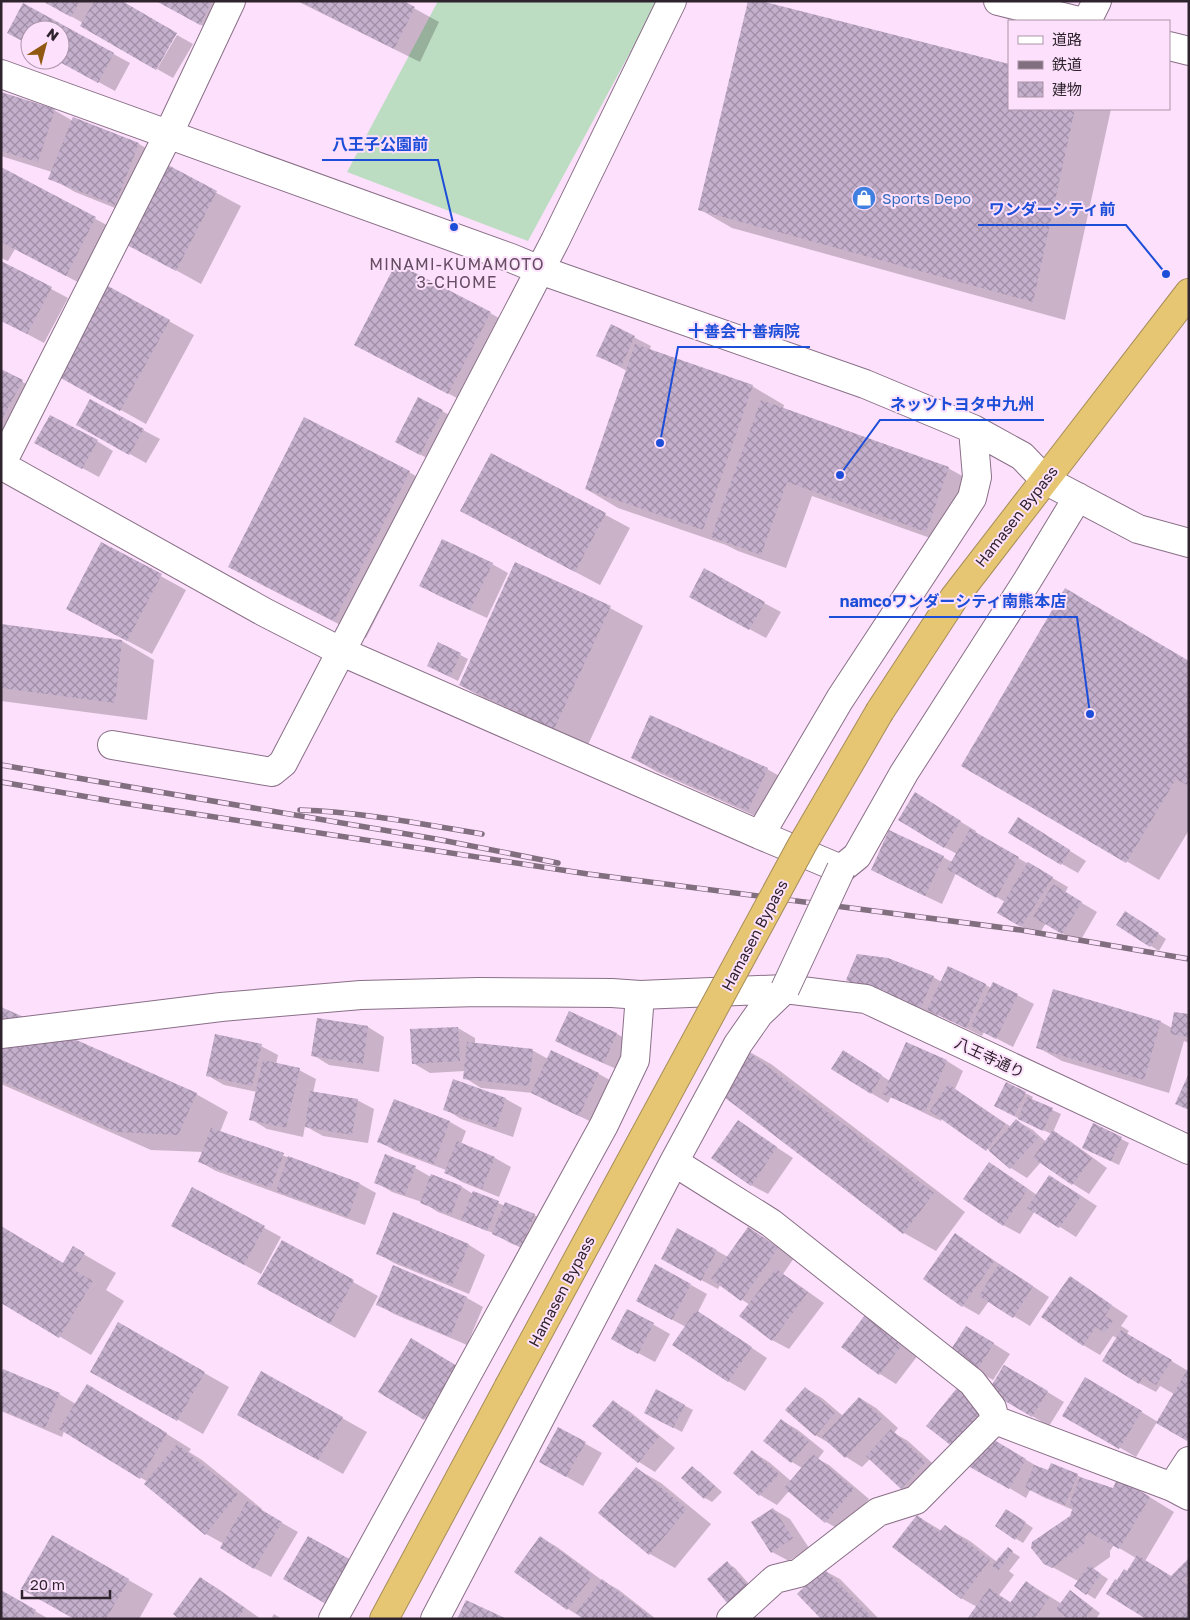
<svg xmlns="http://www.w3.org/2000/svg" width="1190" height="1620" viewBox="0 0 1190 1620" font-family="'Golos Text','Noto Sans JP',sans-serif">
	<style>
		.pitch { fill: #bdddc3 }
		.shadow { fill: #0003 }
		.building { fill: url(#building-cross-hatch) }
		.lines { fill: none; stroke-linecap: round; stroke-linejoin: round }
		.minor-casing { stroke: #896f87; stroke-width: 30 }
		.highway-casing { stroke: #a68d5a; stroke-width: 30 }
		.minor { stroke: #fff; stroke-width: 28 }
		.highway { stroke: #e6c672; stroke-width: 28 }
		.rail-casing { stroke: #816f80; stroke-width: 5.5 }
		.rail { stroke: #fde0fb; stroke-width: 4; stroke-dasharray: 11; stroke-linecap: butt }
		.minor-bridge-casing { stroke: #896f87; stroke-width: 30; stroke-linecap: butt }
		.highway-bridge-casing { stroke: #a68d5a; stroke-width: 30; stroke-linecap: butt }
		.minor-bridge { stroke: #fff; stroke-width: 28 }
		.highway-bridge { stroke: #e6c672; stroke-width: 28 }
		.labels { text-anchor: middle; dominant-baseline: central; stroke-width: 4; stroke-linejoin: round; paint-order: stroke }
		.shop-label { font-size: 15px; fill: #366cbe; stroke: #fde0fb; text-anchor: start }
		.street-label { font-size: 15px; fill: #2f242e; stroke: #fde0fb }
		.neighbourhood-label { font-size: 16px; letter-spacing: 1px; fill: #654d63; stroke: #fde0fb }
		.leader { fill: none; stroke: #1d4ed8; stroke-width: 2 }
		.callout-dot { fill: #1d4ed8; stroke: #fde0fb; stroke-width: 2 }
		.callout-label { font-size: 16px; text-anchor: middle; font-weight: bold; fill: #1d4ed8; stroke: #fde0fb; stroke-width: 4; stroke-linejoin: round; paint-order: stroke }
	</style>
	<defs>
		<pattern id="building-cross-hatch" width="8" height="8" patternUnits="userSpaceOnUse" patternTransform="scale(1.25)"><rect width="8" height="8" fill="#c4afcc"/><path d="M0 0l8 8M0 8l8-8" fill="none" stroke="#a08ea6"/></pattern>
	</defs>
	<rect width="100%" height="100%" fill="#fde0fb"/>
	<path class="pitch" d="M438,1H658L528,241L347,172Z"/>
	<path class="shadow" d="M44,1H120L83,23Z
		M157,1H245L225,38Z
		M297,1H401L439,22L420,62Z
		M24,5L130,63L115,91L58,60H60V30H30V45Z
		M177,35L193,44L173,78L157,69Z
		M1,93L54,110L73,121L74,118L139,144L163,158L140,218L75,192L50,178L52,172L1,156Z
		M1009,109H1111L1065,320L732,228L699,209Z
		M168,167L241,206L201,284L152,257Z
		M1,169L120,232L91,289L15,249L8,261L1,258Z
		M1,262L68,298L44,343L1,320Z
		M109,288L194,335L146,424L85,390Z
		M490,313L515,327L474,407L356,345Z
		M612,326L651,346L649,351L752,386L784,405L783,409L948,468L973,482L950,545L812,496L786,568L738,551L726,545L618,508L586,489L627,371L598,355Z
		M1,370L39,391L1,442Z
		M442,411L459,420L437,463L413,451Z
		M143,430L160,439L146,463L94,434Z
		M97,441L113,451L99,477L52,452Z
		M492,454L630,528L600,585L487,525Z
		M409,472L441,491L366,638L262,585L230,567Z
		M102,544L186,590L152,654L92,622Z
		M492,564L508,573L487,618L437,595L421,585Z
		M516,564L610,608L643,626L587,747L492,703L460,685Z
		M764,603L781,612L766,638L707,606Z
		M1,625L122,641L154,660L147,720L1,701Z
		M439,644L468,659L458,681L428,666Z
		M1189,662V830L1159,880L962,766Z
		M632,758L767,769L792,783L773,824L657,772Z
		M931,804L976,831L975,833L1068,887L1065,893L1097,912L1079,943L1046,923L1038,936L1021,926L1005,902L956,873L942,904L889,879L873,869L943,857L952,862L957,854L944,847Z
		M1035,829L1086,861L1078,873L1062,864Z
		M1133,917L1166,939L1159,951L1117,925Z
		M933,977L942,982L986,985L991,988L1017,995L1034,1004L1013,1047L984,1032L982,1036L938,1015L937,1018L864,989L847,980Z
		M1054,990L1161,1022L1172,1028L1189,1015V1043L1184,1041L1169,1093L1062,1061L1037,1047Z
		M1,1009L196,1094L228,1112L220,1132L360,1184L376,1193L365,1225L216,1171L200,1162L204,1152L151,1150L1,1084Z
		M368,1027L384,1037L379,1072L329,1065L313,1055Z
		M458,1028L475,1038V1044L532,1050L548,1059L599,1074L615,1083L596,1124L549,1102L533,1093L481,1088L465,1078V1071L430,1073L413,1063Z
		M617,1034L633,1043L621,1071L573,1050L557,1041Z
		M906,1043L947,1061L963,1071L955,1089L1011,1127L1017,1121L1033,1130L1046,1142L1052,1134L1027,1123L1003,1110L1025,1093L1033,1097L1031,1100L1061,1114L1053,1132L1070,1141L1107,1168L1089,1194L1073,1184L1041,1162L1027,1178L1011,1168L996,1155L942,1118L941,1121L891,1097L888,1103L871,1093L860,1062L890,1081Z
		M261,1046L278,1055L276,1064L299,1070L316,1079L313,1093L357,1100L374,1109L368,1143L323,1136L305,1126L303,1137L267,1129L251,1119L257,1092L224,1085L207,1075Z
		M739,1046L771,1064L965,1212L936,1251L904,1233Z
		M454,1081L506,1099L522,1108L513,1137L461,1119L445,1109Z
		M394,1101L450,1122L466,1131L461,1144L495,1158L511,1167L499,1197L462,1182L445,1172L446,1170L395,1151L379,1141Z
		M738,1122L793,1158L768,1194L751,1185Z
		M1094,1125L1129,1143L1119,1165L1091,1152Z
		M415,1168L431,1177L462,1187L473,1194L474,1192L505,1206L534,1215L551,1224L538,1255L510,1243L493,1233L438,1212L422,1202L392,1192L376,1182Z
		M1005,1173L1037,1195L1066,1186L1097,1206L1076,1237L1035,1211L1020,1234L1003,1225Z
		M193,1189L281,1237L261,1274L189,1235Z
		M394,1214L469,1245L485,1255L469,1294L394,1263L377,1253Z
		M749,1228L765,1238L794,1258L783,1274L824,1303L789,1349L772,1340L750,1305L720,1285L718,1289L679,1268L678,1229L728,1257Z
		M956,1235L1049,1297L1030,1326L989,1301L979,1315L963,1306Z
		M282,1242L378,1296L355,1338L283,1298Z
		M73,1248L116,1273L106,1290L124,1301L91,1355L59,1336L64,1264Z
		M1070,1278L1128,1316L1121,1326L1129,1331L1127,1334L1188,1371L1189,1370V1441L1157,1422L1136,1457L1064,1415L1102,1388L1158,1422L1174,1394L1160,1386L1156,1392L1139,1383L1117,1338L1113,1336L1100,1355L1083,1345Z
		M691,1285L707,1294L698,1312L767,1358L745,1391L728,1381L686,1327L654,1310Z
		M467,1298L483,1307L467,1345L394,1314L377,1304Z
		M628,1310L670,1334L655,1362L629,1348Z
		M869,1313L922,1350L896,1384L880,1374L843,1347Z
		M118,1324L229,1387L203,1434L92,1371Z
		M983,1337L1010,1354L993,1380L977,1371Z
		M412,1340L473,1377L441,1428L425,1419Z
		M1,1376L59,1394L76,1404L112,1400L191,1449L189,1452L202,1460L262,1509L261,1511L298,1532L271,1577L254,1568L224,1544L206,1534L148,1482L64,1431L62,1437L1,1411Z
		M1021,1376L1064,1402L1049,1426L990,1391Z
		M805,1388L822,1398L843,1416L860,1398L876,1408L898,1428L894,1433L908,1441L942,1472L918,1497L901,1488L870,1459L862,1467L846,1457L831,1444L815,1435Z
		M957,1389L973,1399L999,1420L985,1436L1042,1469L1077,1475L1087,1481L1113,1490L1143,1493L1174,1512L1145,1561L1172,1577L1189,1560V1619L1118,1582L1127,1572L1136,1558L1114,1545L1110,1551V1557L1093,1569L1108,1579L1095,1599L1075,1586L1078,1581L1045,1563L1071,1517L1073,1510L1043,1497L1030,1490L1026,1498L970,1465V1456Z
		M657,1391L693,1410L682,1432L653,1417Z
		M613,1402L629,1411L675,1448L655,1472L639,1462L594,1426Z
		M342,1418L367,1432L343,1474L263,1429Z
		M781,1420L798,1430L824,1451L818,1459L829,1465L869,1499L842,1531L826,1522L789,1491L777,1505L760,1495L735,1472L753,1452L769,1462L791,1481L802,1468L792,1462Z
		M559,1429L602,1453L583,1486L540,1462Z
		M692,1468L700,1472L722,1492L712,1502L705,1498Z
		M637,1469L661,1483L711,1524L675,1568L650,1554L600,1513Z
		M773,1509L790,1519L809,1548L789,1561L772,1552Z
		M1014,1515L1033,1528L1023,1543L1015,1538Z
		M917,1516L942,1531L945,1527L970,1541L997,1562L1008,1549L1020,1557L1009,1571L1014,1575L999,1595L1012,1603L1026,1582L1062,1604L1071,1592L1100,1613L1096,1619H968L977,1607L961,1598Z
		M53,1537L153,1594L139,1619H76Z
		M540,1537L557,1547L603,1581L619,1590L656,1619H584L568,1609L515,1571Z
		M727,1563L735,1568L756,1592L708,1579Z
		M823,1570L840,1579L879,1619H823Z
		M200,1578L217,1588L261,1619H181Z
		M1,1592L49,1619H1Z
		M274,1614L282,1619H271Z"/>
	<path class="building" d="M42,1H80L71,17Z
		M94,1H122L177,33L156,70L80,26Z
		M156,1H212L200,25Z
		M299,1H404L415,7L394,49Z
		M748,1H761L1009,64V109H1075L1033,302L698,210Z
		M23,3L114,53L98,83L56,60H60V30H30V45L7,33Z
		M1,92L55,109L38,162L1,151Z
		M73,117L139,143L115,205L48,179Z
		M168,165L217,191L176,271L127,245Z
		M1,167L96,217L66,276L1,242Z
		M1,261L52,287L27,334L1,321Z
		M396,263L491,312L448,394L354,345Z
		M108,286L170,320L120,411L59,377Z
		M611,324L635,336L621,367L596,356Z
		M635,344L753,385L703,530L585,489Z
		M1,369L23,380L1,421Z
		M418,397L443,410L420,455L395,442Z
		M90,399L144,429L129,455L76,425Z
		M761,400L949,467L926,532L787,482L761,555L711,537Z
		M50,415L98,440L82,469L34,443Z
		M304,417L410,471L334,621L228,567Z
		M491,453L606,513L575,572L460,511Z
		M442,539L493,563L470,610L419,586Z
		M101,542L162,574L127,641L66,609Z
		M515,562L611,606L554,729L459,685Z
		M704,568L765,602L749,630L689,597Z
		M1065,588L1189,661V786L1176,779L1126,863L961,766Z
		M1,624L122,640L115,703L1,688Z
		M438,642L461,653L450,677L427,666Z
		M650,715L768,768L748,811L631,758Z
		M915,792L961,821L944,848L898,820Z
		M1018,817L1070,850L1061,865L1008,833Z
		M970,829L1019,857L996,898L947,869Z
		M889,830L944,856L925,896L871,870Z
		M1028,862L1053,877L1021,927L997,913Z
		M1053,884L1082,902L1062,934L1033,917Z
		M1125,911L1159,933L1150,947L1116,925Z
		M857,954L888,958L934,976L920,1010L846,980Z
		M948,966L986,984L966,1028L927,1010Z
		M993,982L1018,994L996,1039L971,1026Z
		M1053,989L1161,1021L1144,1080L1036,1048Z
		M1,1007L197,1093L178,1135L117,1132L1,1081Z
		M569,1011L617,1033L604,1063L555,1041Z
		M1174,1012L1189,1014V1037L1170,1034Z
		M317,1018L368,1026L363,1064L311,1056Z
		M458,1027L460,1061L412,1064L410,1029Z
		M215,1034L262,1044L252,1086L206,1076Z
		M467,1042L533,1049L529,1086L463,1079Z
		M906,1042L947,1060L925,1112L883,1094Z
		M738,1044L934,1193L903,1234L707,1084Z
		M551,1050L599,1073L579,1116L531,1093Z
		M843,1050L882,1075L871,1094L831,1069Z
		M263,1060L300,1068L286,1128L249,1120Z
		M1189,1073V1110L1175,1104Z
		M453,1079L506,1098L496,1128L443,1110Z
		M1006,1082L1026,1092L1014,1116L994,1106Z
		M948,1084L1005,1124L986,1151L930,1111Z
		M310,1091L358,1099L352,1135L305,1127Z
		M1027,1097L1053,1108L1043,1131L1018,1119Z
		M394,1099L450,1121L434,1164L377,1142Z
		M1016,1119L1038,1138L1010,1169L989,1151Z
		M738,1120L777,1147L751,1186L711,1158Z
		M1093,1123L1122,1137L1111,1161L1082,1148Z
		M211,1128L284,1153L271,1188L198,1162Z
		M1053,1130L1092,1158L1072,1185L1033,1158Z
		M457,1141L495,1157L482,1189L444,1173Z
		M385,1154L416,1166L405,1195L374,1183Z
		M288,1156L360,1183L348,1217L276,1191Z
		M989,1162L1028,1189L1003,1226L963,1199Z
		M431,1174L462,1186L451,1215L420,1203Z
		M1049,1175L1081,1196L1059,1228L1027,1208Z
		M192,1187L265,1226L244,1265L171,1226Z
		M473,1191L499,1201L487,1231L461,1220Z
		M505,1202L535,1214L521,1247L492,1234Z
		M393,1212L469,1244L452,1285L376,1254Z
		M1,1226L63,1263L73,1246L85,1253L74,1270L93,1281L59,1338L1,1303Z
		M748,1227L778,1248L741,1301L711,1279Z
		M677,1228L717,1250L701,1281L661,1259Z
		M955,1233L994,1261L962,1307L923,1279Z
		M282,1240L354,1280L330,1324L257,1284Z
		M655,1264L691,1284L672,1320L636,1301Z
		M999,1264L1033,1286L1013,1318L979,1296Z
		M393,1265L467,1297L450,1337L376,1305Z
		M776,1269L808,1292L772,1341L739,1316Z
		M1070,1276L1112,1305L1105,1316L1113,1321L1105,1333L1096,1327L1083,1346L1041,1317Z
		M627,1309L654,1323L638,1354L611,1339Z
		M696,1310L752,1347L728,1382L672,1345Z
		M868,1311L906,1340L879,1375L841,1347Z
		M118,1322L205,1372L177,1421L90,1372Z
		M966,1326L994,1343L976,1372L948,1354Z
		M1121,1330L1172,1360L1156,1385L1143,1377L1139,1384L1102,1361Z
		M411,1338L457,1366L424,1420L378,1392Z
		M1004,1365L1048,1391L1032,1417L988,1391Z
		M1189,1367V1438L1187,1441L1156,1423Z
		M3,1369L60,1393L45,1428L1,1410V1373Z
		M261,1371L343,1417L318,1460L237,1415Z
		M1085,1377L1142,1411L1119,1449L1062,1416Z
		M87,1384L167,1433L140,1479L59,1429Z
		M805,1387L835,1413L815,1436L785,1410Z
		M957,1388L983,1409L953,1447L926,1426Z
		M656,1389L685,1405L673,1428L644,1413Z
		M859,1397L882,1418L845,1458L822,1437Z
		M613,1400L659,1437L638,1463L592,1426Z
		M781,1419L809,1441L791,1463L763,1441Z
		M558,1427L586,1442L566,1477L539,1462Z
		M891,1429L926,1462L901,1489L866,1456Z
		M986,1435L1026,1459L1009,1489L968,1466Z
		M177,1444L238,1494L205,1535L144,1484Z
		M752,1450L779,1474L759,1496L733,1473Z
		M813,1454L854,1489L825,1523L784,1488Z
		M1051,1463L1078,1474L1065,1505L1025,1488L1034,1465L1048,1470Z
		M692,1466L715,1486L704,1499L681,1478Z
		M636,1467L687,1509L649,1555L598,1513Z
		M1080,1477L1113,1488L1118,1477L1150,1497L1119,1549L1089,1532L1085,1537V1543L1052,1568L1044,1564L1031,1548L1032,1542L1070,1516L1073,1507L1069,1505Z
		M247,1501L282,1522L254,1569L220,1548Z
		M773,1508L793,1538L771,1553L751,1522Z
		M1006,1509L1026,1522L1015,1540L995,1526Z
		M917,1515L939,1532L945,1525L990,1560L961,1599L892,1547Z
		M52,1535L129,1579L106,1619H74L21,1589Z
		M308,1536L351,1560L326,1604L283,1579Z
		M540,1536L593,1575L567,1610L514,1572Z
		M1008,1547L1013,1551L998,1571L992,1566Z
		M1137,1555L1171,1576L1189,1558V1575L1182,1581L1189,1585V1619H1146L1106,1594L1115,1579L1117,1580L1124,1569L1127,1571Z
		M727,1561L749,1587L728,1604L707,1579Z
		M1089,1565L1101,1574L1086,1595L1074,1586Z
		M823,1568L874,1619H821L797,1594Z
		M200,1577L245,1608L238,1619H179L173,1614Z
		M602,1579L654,1619H583L576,1613Z
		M1026,1581L1049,1598L1034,1619H967L989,1588L1010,1603Z
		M1,1590L36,1610L31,1619H1Z
		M1070,1590L1093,1608L1085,1619H1068L1056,1609Z
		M466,1600L507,1619H457Z"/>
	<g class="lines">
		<g class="minor-casing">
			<path id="minor" d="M998,1L1079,21
				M1087,21L1097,1
				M1169,46L1189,51
				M1,74L511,258L540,270L865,384L973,429L1022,456L1045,480L1138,529L1189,543
				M1,465L264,612L342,652L760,835L840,699L972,498L977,477L973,429
				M1,465L168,135L231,1
				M112,745L272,772L283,763L555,241L672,1
				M760,835L841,869L857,856L904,773L1027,581L1078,497
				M1,1034L221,1007L361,995L479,992L612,993L640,995L785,989L866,999L1189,1150
				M674,1162L771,1223L972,1382L992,1408L995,1420
				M995,1420L1172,1487L1189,1496
				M1172,1487L1189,1461
				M333,1619L604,1125L635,1060L640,995
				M435,1619L674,1162L738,1044L759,1014L785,989
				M731,1619L775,1579L799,1573L878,1512L916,1500L995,1420"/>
		</g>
		<g class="highway-casing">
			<path id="highway" d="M880,711L954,598L1189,293
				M384,1619L508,1388"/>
		</g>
		<use href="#minor" class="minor"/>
		<use href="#highway" class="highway"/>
		<g class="rail-casing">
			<path id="rail" d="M1,765L436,839L558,863
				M1,782L123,803L588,874L1021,930L1189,959
				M300,810C361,812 422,824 482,834"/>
		</g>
		<use href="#rail" class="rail"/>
		<g class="minor-bridge-casing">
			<path id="minor-bridge" d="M785,989L841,869"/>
		</g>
		<g class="highway-bridge-casing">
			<path id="highway-bridge" d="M508,1388L802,845L880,711"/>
		</g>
		<use href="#minor-bridge" class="minor-bridge"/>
		<use href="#highway-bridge" class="highway-bridge"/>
	</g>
	<defs>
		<g id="shop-disc" transform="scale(1.25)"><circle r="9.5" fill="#3f7fe0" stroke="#fde0fb"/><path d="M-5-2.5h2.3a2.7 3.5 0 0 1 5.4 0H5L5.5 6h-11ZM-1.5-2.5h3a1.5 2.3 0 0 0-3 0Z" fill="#fff"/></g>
	</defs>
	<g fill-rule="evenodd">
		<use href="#shop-disc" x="864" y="198"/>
	</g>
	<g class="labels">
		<g class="shop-label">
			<text x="882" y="198">Sports Depo</text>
		</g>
		<g class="street-label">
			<text transform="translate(1016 516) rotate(-52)">Hamasen Bypass</text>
			<text transform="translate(754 935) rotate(-62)">Hamasen Bypass</text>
			<text transform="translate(990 1057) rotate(25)">八王寺通り</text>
			<text transform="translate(561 1291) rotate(-62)">Hamasen Bypass</text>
		</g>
		<g class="neighbourhood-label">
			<text x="457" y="264">MINAMI-KUMAMOTO<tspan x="457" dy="18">3-CHOME</tspan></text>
		</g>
	</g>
	<path class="leader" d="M454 227L438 160H322M1166 274L1126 225H978M660 443L678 347H810M840 475L880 420H1044M1090 714L1077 617H829"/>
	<g class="callout-dot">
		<circle cx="454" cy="227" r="5"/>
		<circle cx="1166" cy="274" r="5"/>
		<circle cx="660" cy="443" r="5"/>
		<circle cx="840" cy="475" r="5"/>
		<circle cx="1090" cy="714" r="5"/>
	</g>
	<g class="callout-label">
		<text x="380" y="150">八王子公園前</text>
		<text x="1052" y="215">ワンダーシティ前</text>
		<text x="744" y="337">十善会十善病院</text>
		<text x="962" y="410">ネッツトヨタ中九州</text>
		<text x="953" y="607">namcoワンダーシティ南熊本店</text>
	</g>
	<rect width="1190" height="1620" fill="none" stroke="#2f242e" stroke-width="5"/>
	<rect x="1008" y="20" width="162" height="90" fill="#fde0fb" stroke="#ab95a9"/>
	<rect x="1018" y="36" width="25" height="8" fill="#ffffff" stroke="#ab95a9"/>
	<text x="1052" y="45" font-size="15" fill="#2f242e">道路</text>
	<rect x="1018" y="61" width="25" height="8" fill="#816f80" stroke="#ab95a9"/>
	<text x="1052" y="70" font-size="15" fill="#2f242e">鉄道</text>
	<rect x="1018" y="82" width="25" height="15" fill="url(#building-cross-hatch)" stroke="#ab95a9"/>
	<text x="1052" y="95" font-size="15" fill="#2f242e">建物</text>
	<g transform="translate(45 45) rotate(36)"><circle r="24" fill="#fde0fb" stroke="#ab95a9"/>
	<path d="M0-4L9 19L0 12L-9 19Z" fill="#915812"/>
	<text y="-8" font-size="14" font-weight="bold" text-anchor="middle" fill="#2f242e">N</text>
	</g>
	<path d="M22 1590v8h88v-8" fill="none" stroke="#2f242e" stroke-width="2.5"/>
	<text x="30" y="1590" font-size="15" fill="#2f242e" stroke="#fde0fb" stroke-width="4" paint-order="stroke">20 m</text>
</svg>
